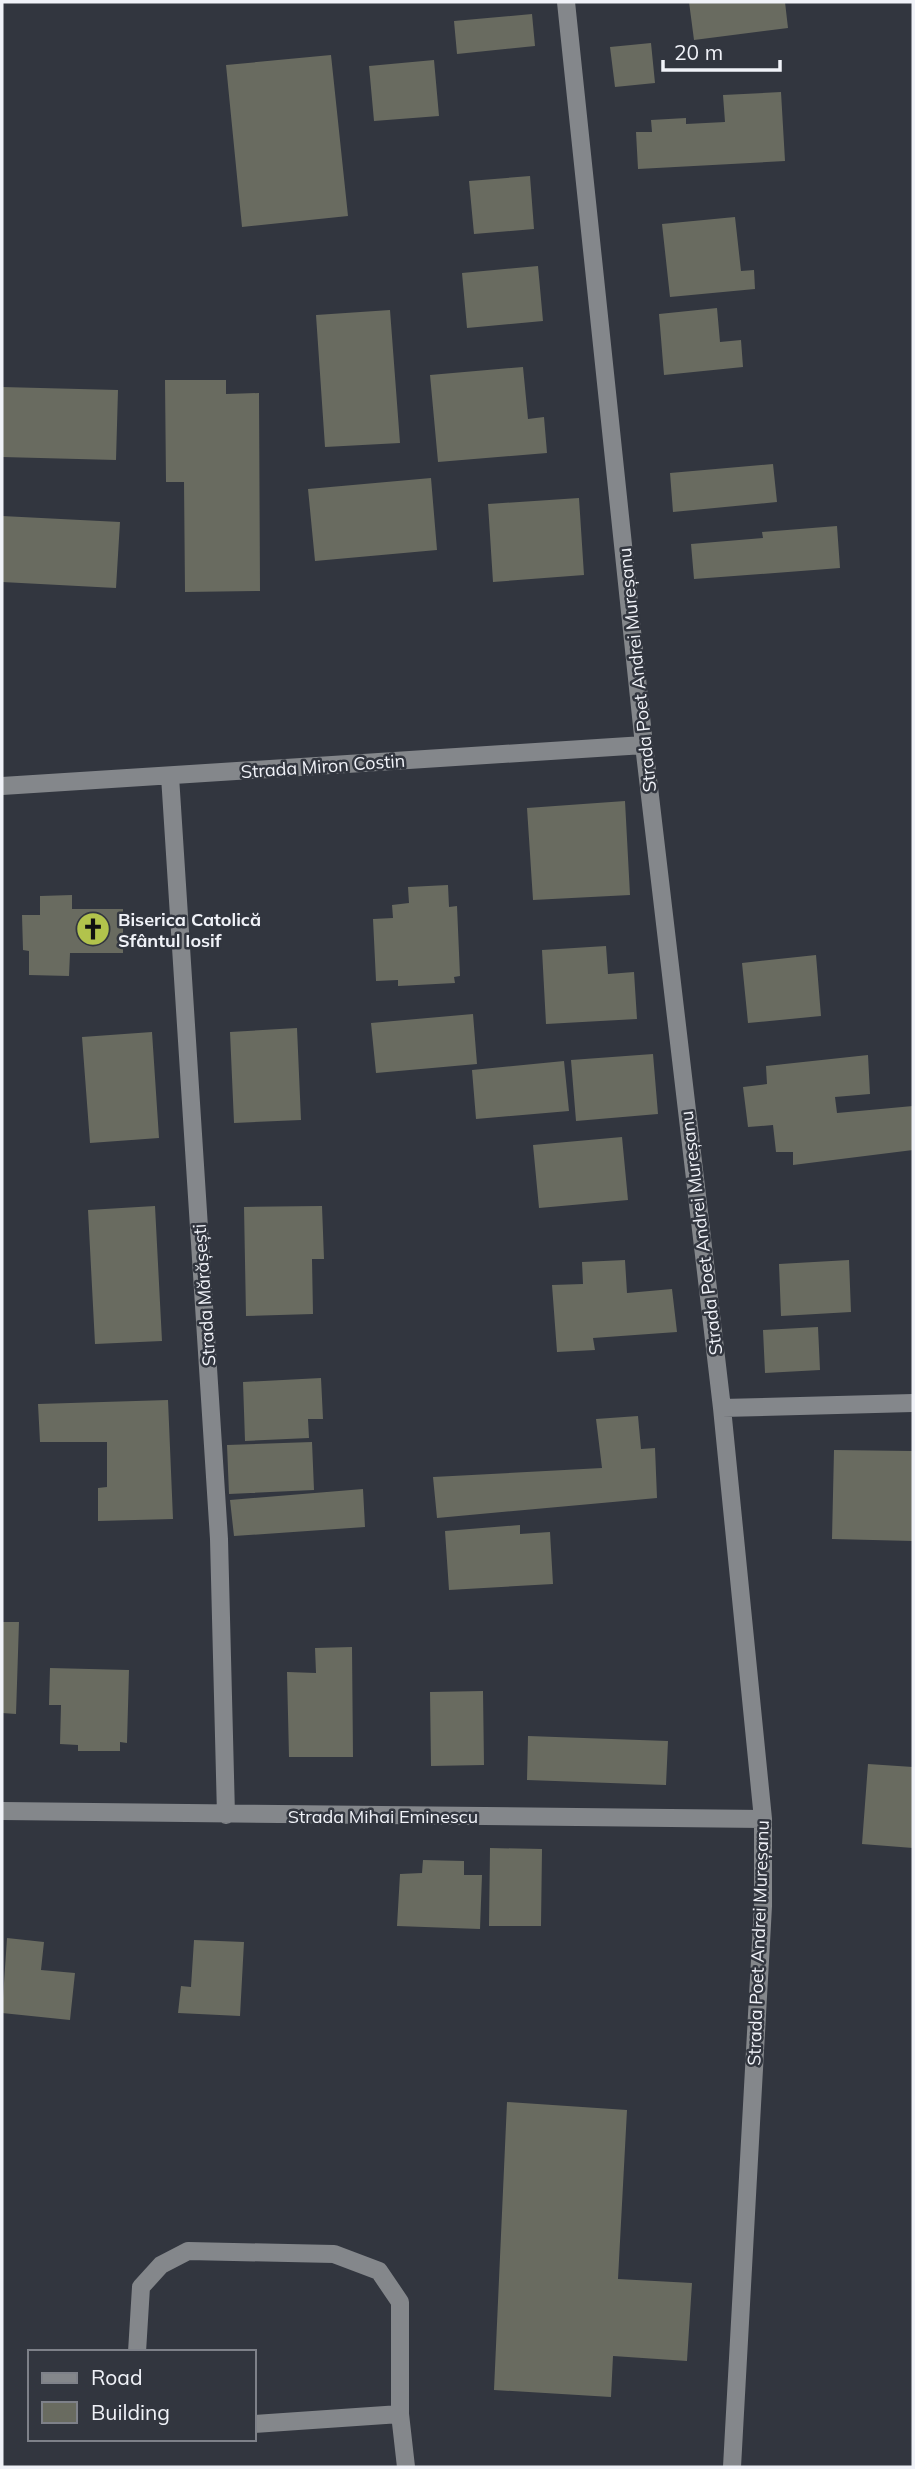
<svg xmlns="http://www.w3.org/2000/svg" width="915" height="2469" viewBox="0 0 915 2469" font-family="Mulish,sans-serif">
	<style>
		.building { fill: #696b60 }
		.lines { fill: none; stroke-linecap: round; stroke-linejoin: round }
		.minor { stroke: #84878b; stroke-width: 18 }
		.labels { text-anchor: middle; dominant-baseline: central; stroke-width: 5; stroke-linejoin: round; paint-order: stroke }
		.street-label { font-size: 18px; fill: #f0f2f8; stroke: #32363f }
		.poi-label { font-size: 18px; font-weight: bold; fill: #f0f2f8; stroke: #32363f; text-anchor: start }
	</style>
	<rect width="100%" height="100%" fill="#32363f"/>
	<path class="building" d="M689,2H785L788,28L694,40Z
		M532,14L535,46L457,54L454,21Z
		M651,43L655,83L615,87L610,47Z
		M331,55L348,216L242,227L226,65Z
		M434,60L439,116L374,121L369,66Z
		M781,92L785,161L638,169L636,132H652L651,120L686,118V124L725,122L723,95Z
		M530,176L534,229L474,234L469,181Z
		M735,217L741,271L754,270L755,289L670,297L662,224Z
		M538,266L543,321L467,328L462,273Z
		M717,308L720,342L741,340L743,367L664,375L659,314Z
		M390,310L400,443L325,447L316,315Z
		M523,367L528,419L544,417L547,453L438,462L430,375Z
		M165,380H226V394L259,393L260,591L185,592L184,482H166Z
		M2,387L118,390L116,460L2,457Z
		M773,464L777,502L673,512L670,473Z
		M431,478L437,550L315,561L308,489Z
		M579,498L584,575L493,582L488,504Z
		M2,516L120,522L116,588L2,582Z
		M837,526L840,568L694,579L691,544L763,538L762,532Z
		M625,801L630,895L533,900L527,808Z
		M448,885L449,907L457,906L460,976L454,977L455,983L398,986V980L376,981L373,919L393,918L392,905L409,903L408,887Z
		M72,895V909H123V953H70L69,976L29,975V951L23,950L22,915H40V896Z
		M606,946L608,974L634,972L637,1019L546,1024L542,950Z
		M816,955L821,1016L748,1023L742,963Z
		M473,1014L477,1064L376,1073L371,1023Z
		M297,1028L301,1120L234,1123L230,1032Z
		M152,1032L159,1138L90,1143L82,1037Z
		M653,1054L658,1114L576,1121L571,1060Z
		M868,1055L870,1094L835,1097L837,1113L913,1106V1150L793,1165V1152H776L773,1125L748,1127L743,1087L767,1084L766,1066Z
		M564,1061L569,1111L476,1119L472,1070Z
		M622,1137L628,1200L539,1208L533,1145Z
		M155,1206L162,1341L95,1344L88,1210Z
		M322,1206L324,1259H312L313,1314L246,1316L244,1207Z
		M625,1260L627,1293L672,1289L677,1332L593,1338L595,1350L557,1352L552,1285L583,1284L582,1262Z
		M849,1260L851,1312L781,1316L779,1264Z
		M818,1327L820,1370L765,1373L763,1330Z
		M321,1378L323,1419H308L309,1438L245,1441L243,1382Z
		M168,1400L173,1519L98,1521V1488L107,1487V1442H40L38,1404Z
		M638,1416L641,1449L655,1448L657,1498L437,1518L433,1477L602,1468L596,1419Z
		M312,1442L314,1490L229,1494L227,1445Z
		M834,1450L913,1451V1541L832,1539Z
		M363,1489L365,1527L234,1536L230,1500Z
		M520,1525V1534L550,1532L553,1584L449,1590L445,1531Z
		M2,1622H19L16,1714L2,1713Z
		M352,1647L353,1757H289L287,1672L316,1673L315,1648Z
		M50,1668L129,1670L127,1743L120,1742V1751H78V1745L60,1744L61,1705H49Z
		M483,1691L484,1765L431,1766L430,1692Z
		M528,1736L668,1741L666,1785L527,1780Z
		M868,1764L913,1767V1848L862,1844Z
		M490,1848L542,1849L541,1926H489Z
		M423,1860L464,1861V1875H482L480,1929L397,1926L400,1874L422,1873Z
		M7,1938L44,1942L41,1970L75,1973L70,2020L2,2013Z
		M194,1940L244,1942L240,2016L178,2013L181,1986L191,1987Z
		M507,2102L627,2110L618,2279L692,2283L687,2361L613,2356L611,2397L494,2390Z"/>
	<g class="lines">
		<path class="minor" d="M566,2L644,745L722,1408L763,1819V1906L732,2467
			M170,776L219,1539L226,1815
			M2,786L644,745
			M722,1408L913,1403
			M2,1811L763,1819
			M137,2352L141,2287L161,2265L188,2251L334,2254L379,2271L400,2302V2414L406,2467
			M254,2424L400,2414"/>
	</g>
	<defs>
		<g id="church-disc" transform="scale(1.75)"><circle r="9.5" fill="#b2c34c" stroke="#32363f"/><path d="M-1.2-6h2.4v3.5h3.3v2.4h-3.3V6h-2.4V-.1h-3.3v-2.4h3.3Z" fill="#111"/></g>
	</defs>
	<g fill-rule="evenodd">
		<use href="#church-disc" x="93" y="929"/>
	</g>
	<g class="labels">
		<g class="street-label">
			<text transform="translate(637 670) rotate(-96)">Strada Poet Andrei Mureșanu</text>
			<text transform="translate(323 766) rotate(-4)">Strada Miron Costin</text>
			<text transform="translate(701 1233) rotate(-97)">Strada Poet Andrei Mureșanu</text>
			<text transform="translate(204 1295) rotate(-94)">Strada Mărășești</text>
			<text x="383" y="1816">Strada Mihai Eminescu</text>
			<text transform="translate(758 1943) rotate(-88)">Strada Poet Andrei Mureșanu</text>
		</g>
		<g class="poi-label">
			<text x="118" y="919">Biserica Catolică<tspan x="118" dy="21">Sfântul Iosif</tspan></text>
		</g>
	</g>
	<rect width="915" height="2469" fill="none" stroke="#f0f2f8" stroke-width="7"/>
	<rect x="28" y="2350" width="228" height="91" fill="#32363f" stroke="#7e8189" stroke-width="2"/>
	<rect x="42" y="2373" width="35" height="10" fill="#84878b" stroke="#7e8189" stroke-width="2"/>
	<text x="91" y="2385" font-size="21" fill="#f0f2f8">Road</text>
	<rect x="42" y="2402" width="35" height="21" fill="#696b60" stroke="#7e8189" stroke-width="2"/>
	<text x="91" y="2420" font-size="21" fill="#f0f2f8">Building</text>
	<path d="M663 60v10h117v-10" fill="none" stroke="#f0f2f8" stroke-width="3.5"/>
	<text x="674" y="60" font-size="21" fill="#f0f2f8" stroke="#32363f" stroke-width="5" paint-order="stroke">20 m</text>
</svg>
